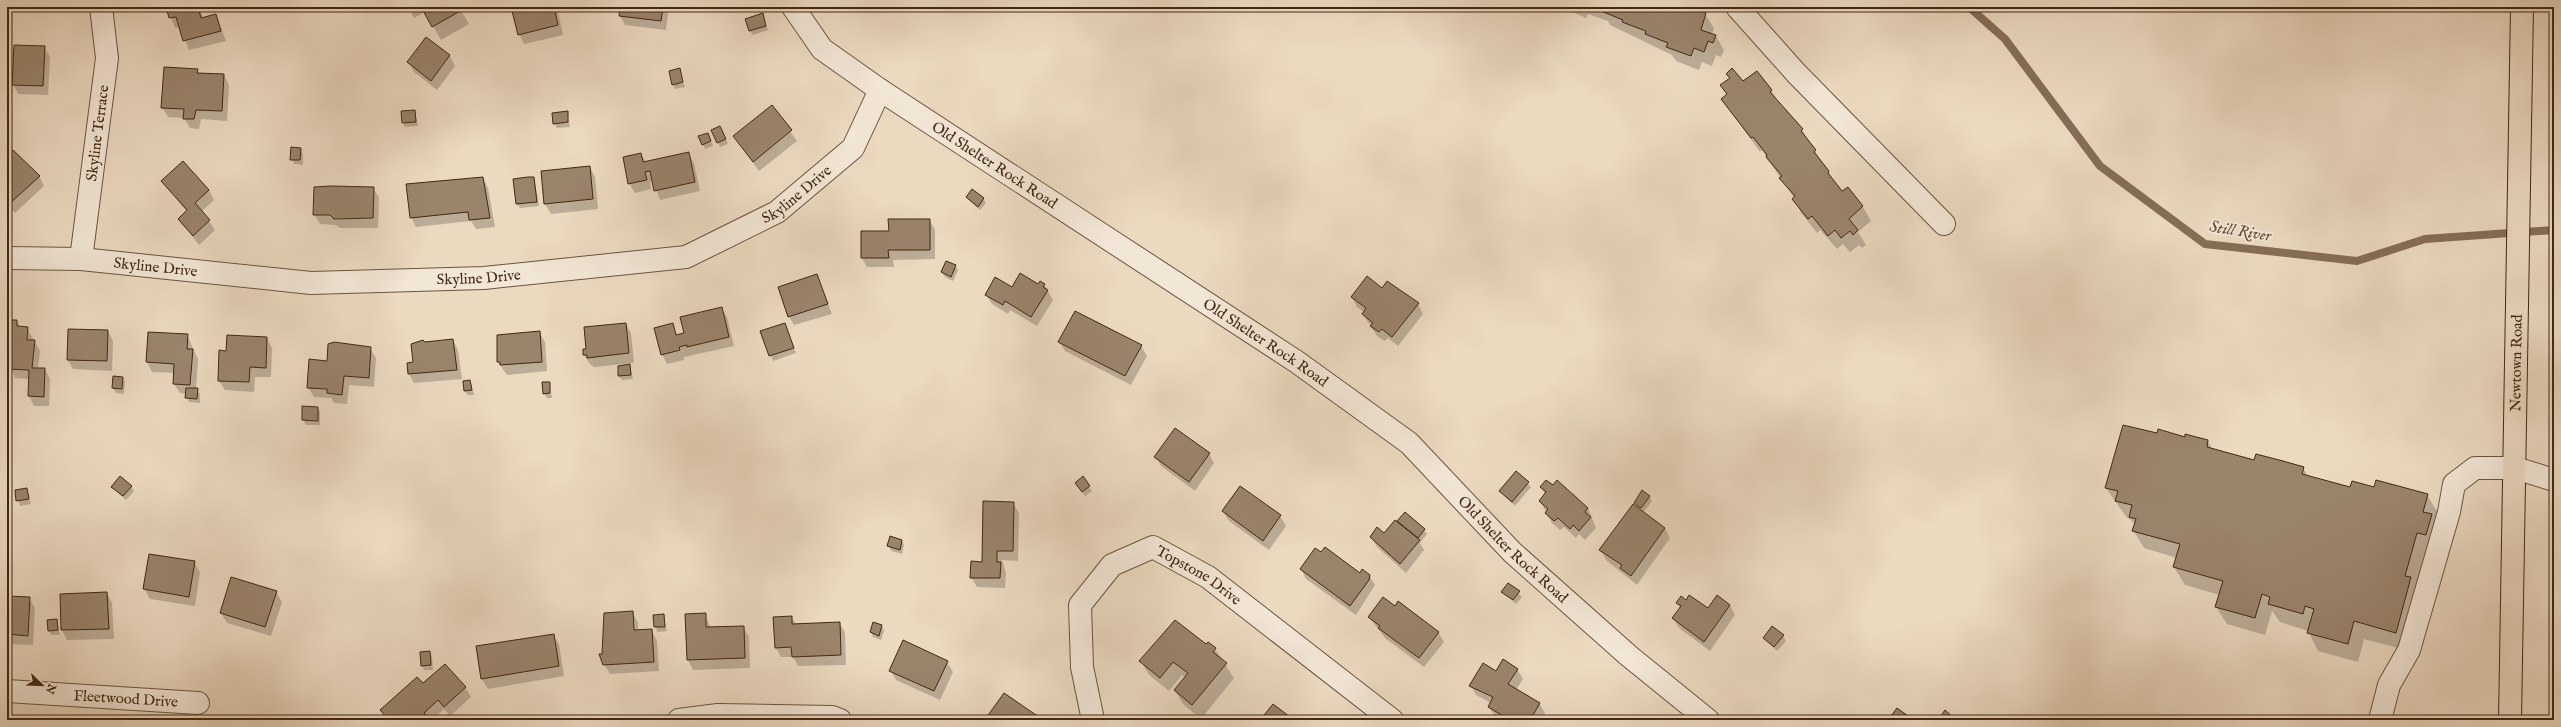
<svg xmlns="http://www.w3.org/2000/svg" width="2561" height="727" viewBox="0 0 2561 727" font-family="'IM FELL English',serif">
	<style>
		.shadow { fill: #0003 }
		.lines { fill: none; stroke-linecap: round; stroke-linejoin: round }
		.stream { stroke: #856d57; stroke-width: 8 }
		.building { fill: #9a846c; stroke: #422712 }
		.minor-casing { stroke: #6c543e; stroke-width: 24 }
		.major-casing { stroke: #422712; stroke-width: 24 }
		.minor { stroke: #f2e6d6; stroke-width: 22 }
		.major { stroke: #ebd9c0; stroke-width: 22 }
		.labels { text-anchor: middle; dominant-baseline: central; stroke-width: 4; stroke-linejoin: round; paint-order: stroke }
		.street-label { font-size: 15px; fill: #422712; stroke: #f2e6d6 }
		.water-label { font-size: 16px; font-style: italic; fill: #644a34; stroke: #f2e6d6 }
	</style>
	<rect width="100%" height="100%" fill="#ebd9c0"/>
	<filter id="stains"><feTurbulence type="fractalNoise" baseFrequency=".005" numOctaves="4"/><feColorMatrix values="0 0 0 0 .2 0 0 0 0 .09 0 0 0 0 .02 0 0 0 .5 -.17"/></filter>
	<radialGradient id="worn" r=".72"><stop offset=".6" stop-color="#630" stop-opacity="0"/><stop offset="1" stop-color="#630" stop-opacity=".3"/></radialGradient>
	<path class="shadow" d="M167,7H200L203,19L216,15L226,41L189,50L180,27L175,28Z
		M408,7H459L469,24L441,40L425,12L414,18Z
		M512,7H557L563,35L524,44L519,34Z
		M621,7H669L666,30L625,25L620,16Z
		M1562,7H1688L1705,14L1714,28L1712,35L1716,36L1724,50L1721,57L1716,55L1712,66L1702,62L1699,70L1676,61L1672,55L1610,25L1608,21L1588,14L1586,18Z
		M762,14L768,30L753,35L750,31Z
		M427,38L450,56L455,66L437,90L414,72L409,62Z
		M44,47L50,57L48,95L18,94L13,84Z
		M679,69L685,87L675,89L673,84Z
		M197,70L199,74L224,75L229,85L227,121L201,119L199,129L190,128L184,118L168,117L162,107Z
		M1743,82L1771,90L1779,103L1802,130L1836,185L1842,193L1848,188L1863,207L1871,221L1858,232L1866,245L1862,248L1859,245L1850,252L1843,244L1837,249L1820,230L1817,233L1801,213L1794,198L1767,158L1762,150L1760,152L1722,99L1727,95L1722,86Z
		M772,106L797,141L759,171L734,136Z
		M415,111L418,126L405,127L403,123Z
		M567,113L570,127L557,128L554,123Z
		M722,131L728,144L720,147L718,142Z
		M708,134L713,146L705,149L703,144Z
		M301,149L303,154V165L294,164L292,159Z
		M688,153L694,163L700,191L660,200L653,181L650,182L651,189L635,193L629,183L641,154L646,162Z
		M7,158L39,176L44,186L15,213L7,204Z
		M590,167L595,177L598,209L551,214L545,204L542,172Z
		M483,178L488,188L495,227L476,229L471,221L416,227L411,217Z
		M534,178L539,206L520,208L517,204Z
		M162,181L209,190L214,200L202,211L215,230L199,245L179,219L187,212Z
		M373,188L379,197L378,228H340L336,225L320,224L314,214Z
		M967,198H983L986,203L980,210Z
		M929,220L935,230V259L893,260L894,267H867L862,258L890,232Z
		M955,266L958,270L953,281L945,277L942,272Z
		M817,275L832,314L794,325L788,315Z
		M1044,284L1053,300L1037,326L1010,310L1008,314L992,304L986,295Z
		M1382,289L1418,304L1423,314L1398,346L1388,338L1385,341L1377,336L1363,314L1364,312L1357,307L1352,297Z
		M721,308L727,317L734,346L684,357V360L667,364L662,354L672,324L678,336L685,334Z
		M17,321L20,327L27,328L40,351L38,369H45L50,379L49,406H34L29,396V379L15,378L10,366H7V327Z
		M626,324L631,333L634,363L594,367L590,364L584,355L587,350Z
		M785,324L796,353L773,361L762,332Z
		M108,331L113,341L112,371L73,369L68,360Z
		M539,332L545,342L547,371L507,375L498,362Z
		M149,333L187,335L198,359L196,389L200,394V403L189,402L186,394L180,393L174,384L175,373L152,372L147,362Z
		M267,338L272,348L271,377H255L254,392L225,390L219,381L227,352Z
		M453,340L458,350L462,379L414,383L409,374L414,363Z
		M1059,342L1141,346L1147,356L1131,385L1065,351Z
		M370,348L376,358L374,387L349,385L347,404L334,403L331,398L314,397L308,387L328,362Z
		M630,365L633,379L622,380L619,376Z
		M114,377L123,378L125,382L124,394L116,393L113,388Z
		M470,381L474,395H468L465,391Z
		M549,383L552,398H547L544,393Z
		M318,408L320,412V425H306L303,420Z
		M2158,434L2208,441L2213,450L2255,461L2303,468L2308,476L2351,488H2374L2427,495L2438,513L2406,650L2364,639L2358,662L2318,651L2308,631L2280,622L2272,611L2265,635L2227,624L2216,607L2220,595L2185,585L2174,567L2177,558L2144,548L2133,530L2135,525L2131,520L2127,518L2106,488Z
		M1209,454L1214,463L1195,491L1161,466L1156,457Z
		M1517,472L1531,487L1515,506L1500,491Z
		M1082,478L1092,491L1085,496L1076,483Z
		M131,486L134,491L126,500L112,487Z
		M1541,487L1588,508L1596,528L1585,540L1579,534L1576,538L1564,527L1560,530L1552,523L1540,501L1545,494Z
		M1241,488L1280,516L1286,526L1269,550L1229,521L1223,511Z
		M27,489L31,504L20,506L16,491Z
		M1649,496L1652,501L1643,513L1665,528L1670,538L1637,585L1606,560L1601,550L1639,509L1635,503Z
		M1013,503L1019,513L1018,561L1002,560L1006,573L1005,588L977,587L971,577L982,563Z
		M1399,521L1424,530L1427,534L1420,543L1424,550L1406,573L1377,547L1371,537L1402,527Z
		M902,541L904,545L902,554L891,551L889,546Z
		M1321,553L1360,574L1369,575L1375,585L1356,615L1306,579L1301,569Z
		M194,562L200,572L195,606L150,599L144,589Z
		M1509,584L1522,597L1516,604L1503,592Z
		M276,592L282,602L271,636L227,623L221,613Z
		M107,593L112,603L114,639L67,640L62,630L61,595Z
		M7,597L29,598L35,608L33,645L7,644Z
		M1686,601L1708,609L1730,605L1735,615L1710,651L1679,628L1673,618L1680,608L1678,603Z
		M632,612L638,622V631L651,630L657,640L659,671L610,674L604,664L603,654Z
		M705,614L711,628L743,627L749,637L750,668L693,670L688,660L686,615Z
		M663,615L667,631L657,632L654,616Z
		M791,617L796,624L839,623L845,632L846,665L798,666L793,657H781L776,648Z
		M1369,617L1438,632L1444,642L1424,667L1385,638Z
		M57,620L60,635H51L49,630Z
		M874,623L882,626L884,631L881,640L873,637L871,632Z
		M553,635L559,644L564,676L488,689L482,679L477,647Z
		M1783,636L1786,641L1777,651L1764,638Z
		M1206,646L1215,649L1234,678L1201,719L1184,705L1175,691L1185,678L1182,675L1169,691L1149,675L1141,661Z
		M430,652L432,657L433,670H424L422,665Z
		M947,662L953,672L940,700L896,680L891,671Z
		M1517,669L1523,679L1516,690L1539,703L1545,713L1541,720H1500L1495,716L1489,707L1491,703L1476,695L1471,686L1496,672Z
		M423,685L465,687L471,697L450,716L444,709L432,720H387L382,710Z"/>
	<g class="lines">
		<path class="stream" d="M1969,7L2005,39L2100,166L2205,244L2357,261L2425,239L2554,230"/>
	</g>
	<path class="building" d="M166,7H198L201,18L216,14L221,31L183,41L176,17L169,18Z
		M421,7H460L462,10L432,27Z
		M511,7H554L558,25L518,35Z
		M620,7H663L661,21L619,16Z
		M1599,7H1690L1706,13L1701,30L1716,35L1713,43L1708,41L1704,52L1694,48L1691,56L1666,47L1668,43L1645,34L1646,31L1622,22L1623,20L1601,11L1602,8Z
		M763,13L766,26L749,31L745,19Z
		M426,37L450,55L431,81L407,62Z
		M14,45L45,46L43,86L12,85Z
		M164,67L198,69L197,73L224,74L222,111L196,110L194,119H183L184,109L161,108Z
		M680,68L683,82L672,85L669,71Z
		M1732,68L1743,81L1757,71L1772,90L1770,92L1803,129L1801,131L1816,150L1814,152L1829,171L1828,173L1842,191L1848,187L1863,206L1849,219L1858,230L1853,235L1850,231L1841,238L1835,230L1828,236L1812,216L1808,219L1792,199L1795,196L1779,178L1782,176L1766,157L1767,155L1753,137L1751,138L1721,99L1727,94L1720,85L1730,78L1726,74Z
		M772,105L792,130L753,162L733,136Z
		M415,110L416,122L402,123L401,111Z
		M568,111V122L553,124L552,113Z
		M720,126L726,139L717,143L711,130Z
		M708,133L711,141L702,145L698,136Z
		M291,147L301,148L300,160H290Z
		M13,150L40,176L9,204L7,202V157Z
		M689,152L695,182L654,191L650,171L645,172L647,180L628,184L623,157L641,153L643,162Z
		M183,161L209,190L195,203L210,220L193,236L178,219L187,210L161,181Z
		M590,166L593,199L544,204L541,171Z
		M483,177L490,218L469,220L468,212L410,218L406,184Z
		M528,177H534L537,202L516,204L513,179Z
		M330,186L374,187L373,218L334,219L330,215H313L314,187Z
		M972,189L984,198L978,207L966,197Z
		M888,219H930V250H888L889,258H861V231H889Z
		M946,261L956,265L951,277L941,272Z
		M1020,273L1038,284L1040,281L1045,284L1043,287L1048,290L1031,317L1005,301L1003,305L985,295L995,277L1012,287Z
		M817,274L828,304L788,317L778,287Z
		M1367,276L1382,288L1387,281L1419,303L1392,337L1382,329L1379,332L1370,326L1373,323L1362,314L1366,308L1351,297Z
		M722,307L729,337L687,347V345L679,347L680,350L661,355L654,328L673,323L676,335L684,333L680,317Z
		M1075,311L1142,345L1125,376L1058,342Z
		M8,320H17V326L28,327L27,340H35L32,368H45L44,397L28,396L29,370L8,369Z
		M626,323L629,353L587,358V355H583V349H586L584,327Z
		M785,323L794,348L769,356L760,331Z
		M68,329L108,330L107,361L67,360Z
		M540,331L542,362L500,365V362H497V335Z
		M148,332L188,334L187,349H193L190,385L173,384L174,364L146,362Z
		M227,335L267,337L266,368L250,367L249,382L218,381L219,350L226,351Z
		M453,339L457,370L408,374L407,363L413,362L411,344L423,340L425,342Z
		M334,342L371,347L369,378L344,376L342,395L327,393V389L307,388L309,359L327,361L328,344Z
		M630,364L631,375L618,376V366Z
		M113,376L123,377L122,389L112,388Z
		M470,380L472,390L464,391L463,381Z
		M542,382H550V393L543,394Z
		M186,388H198L197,399L185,398Z
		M302,406L318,407V421L302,420Z
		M2123,425L2157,433L2158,429L2185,437V434L2208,440L2207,447L2254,460L2256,454L2283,461L2304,467L2302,474L2350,487L2352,481L2374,487L2376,480L2428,494L2423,512L2432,514L2426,535L2417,533L2405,576L2411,577L2396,633L2354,621L2348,644L2307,633L2314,609L2305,606L2303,614L2268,604L2270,597L2262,594L2255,618L2215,607L2223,581L2173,567L2180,544L2132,531L2136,519L2129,517L2132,505L2115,501L2118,491L2105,488Z
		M1175,428L1210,453L1189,482L1154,457Z
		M1516,471L1529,482L1512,502L1499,491Z
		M120,476L132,486L123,496L111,487Z
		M1083,476L1090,486L1082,492L1075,483Z
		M1546,480L1553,485L1557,480L1588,508L1585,512L1591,517L1579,531L1573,525L1570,529L1558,518L1554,521L1545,513L1548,509L1539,501L1546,492L1540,487Z
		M1240,486L1281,515L1263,541L1222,511Z
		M27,488L29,499L16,501L15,490Z
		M1642,490L1650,496L1641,508L1634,503Z
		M983,501L1014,502L1013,551H997V562H1001L1000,578H970L971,561L982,562Z
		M1633,504L1665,528L1631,576L1620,568L1622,565L1599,550Z
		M1405,512L1425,529L1418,538L1397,521Z
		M1395,520L1420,540L1400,564L1370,537L1377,527L1384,533Z
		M890,536L902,540L900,550L887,546Z
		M1325,547L1360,573L1362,569L1370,575L1369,580L1350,606L1300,569L1315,548L1321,552Z
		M149,554L195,561L189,597L143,589Z
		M231,577L277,591L265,627L220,613Z
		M1508,583L1520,591L1513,600L1501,592Z
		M107,592L109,629L61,630L60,594Z
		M1689,595L1708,608L1717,595L1730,605L1704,642L1672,618L1681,606L1676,603L1681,596L1686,600Z
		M7,596L30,597L28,636L7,634Z
		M1383,597L1395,606L1398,601L1439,632L1419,658L1378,628L1380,626L1368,617Z
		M633,611L634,630L652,629L654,662L603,665L599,654H602L604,613Z
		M706,613V627L744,626L745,658L687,660L685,614Z
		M664,614L665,627H654L653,615Z
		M792,616V624L840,622L841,655L792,657L791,647L775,648L773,617Z
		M57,619L58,630L48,631L47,620Z
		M1175,620L1206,644L1208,642L1216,648L1213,652L1227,663L1192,705L1174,690L1188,673L1173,662L1160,678L1139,661Z
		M873,622L882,625L879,636L870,632Z
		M1772,626L1784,635L1774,647L1763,638Z
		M554,634L559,666L481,679L476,646Z
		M903,640L948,661L934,691L889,671Z
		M430,651L431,665L421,666L420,652Z
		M1503,659L1518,669L1508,684L1540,703L1530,720H1510L1488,707L1493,697L1469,686L1483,663L1496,671Z
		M445,664L466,687L444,707L438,700L424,713L427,716L422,720H389L380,710L417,677L423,683Z
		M1004,693L1039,717L1037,720H989L986,718Z
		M1273,704L1294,720H1260Z
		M1897,708L1901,711L1914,720H1888Z
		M1945,710L1955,719L1954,720H1938Z"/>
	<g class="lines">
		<g class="minor-casing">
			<g id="minor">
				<path id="s1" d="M793,7L822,49L880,90L1297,362L1409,443L1512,552L1629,656L1708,720"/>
				<path d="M1737,7L1796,73L1944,224"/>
				<path id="s2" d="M7,258L81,259L311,283L484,278L686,257L777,212L853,148L880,90"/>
				<path id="s3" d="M81,259L107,58L101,7"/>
				<path id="s4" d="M7,691L198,703"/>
				<path d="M679,720L718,715L832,717L840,720"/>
				<path id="s5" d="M1093,720L1082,667L1080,605L1112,565L1153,547L1208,577L1392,720"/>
				<path d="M2380,720L2389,685L2409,650L2449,512L2454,484L2475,468H2515L2554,480"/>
			</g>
		</g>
		<g class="major-casing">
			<g id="major">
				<path id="s6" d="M2510,720L2522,7"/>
			</g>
		</g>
		<use href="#minor" class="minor"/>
		<use href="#major" class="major"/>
	</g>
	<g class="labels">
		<g class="street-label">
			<text stroke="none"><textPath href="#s3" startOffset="127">Skyline Terrace</textPath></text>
			<text stroke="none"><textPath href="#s1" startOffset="259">Old Shelter Rock Road</textPath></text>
			<text stroke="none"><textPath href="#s2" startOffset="809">Skyline Drive</textPath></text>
			<text stroke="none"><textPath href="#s2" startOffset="149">Skyline Drive</textPath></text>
			<text stroke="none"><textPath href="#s2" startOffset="473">Skyline Drive</textPath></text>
			<text stroke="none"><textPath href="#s1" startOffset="583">Old Shelter Rock Road</textPath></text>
			<text stroke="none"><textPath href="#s6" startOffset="357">Newtown Road</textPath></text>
			<text stroke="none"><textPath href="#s1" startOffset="907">Old Shelter Rock Road</textPath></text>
			<text stroke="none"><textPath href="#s5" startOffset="266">Topstone Drive</textPath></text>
			<text stroke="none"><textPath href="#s4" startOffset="119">Fleetwood Drive</textPath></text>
		</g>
		<g class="water-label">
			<text transform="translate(2240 232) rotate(9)">Still River</text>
		</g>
	</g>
	<rect width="2561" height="727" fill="none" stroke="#ebd9c0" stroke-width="24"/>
	<rect x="8" y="8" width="2545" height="711" fill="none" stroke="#422712" stroke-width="2"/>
	<rect x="12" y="12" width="2537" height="703" fill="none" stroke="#422712"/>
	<g transform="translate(42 685) rotate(113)" stroke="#f2e6d6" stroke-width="3" paint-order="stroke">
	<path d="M0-3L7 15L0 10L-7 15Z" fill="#422712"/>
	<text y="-6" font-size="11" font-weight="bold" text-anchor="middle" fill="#422712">N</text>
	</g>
	<rect width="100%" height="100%" filter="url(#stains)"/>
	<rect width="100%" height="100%" fill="url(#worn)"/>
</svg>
